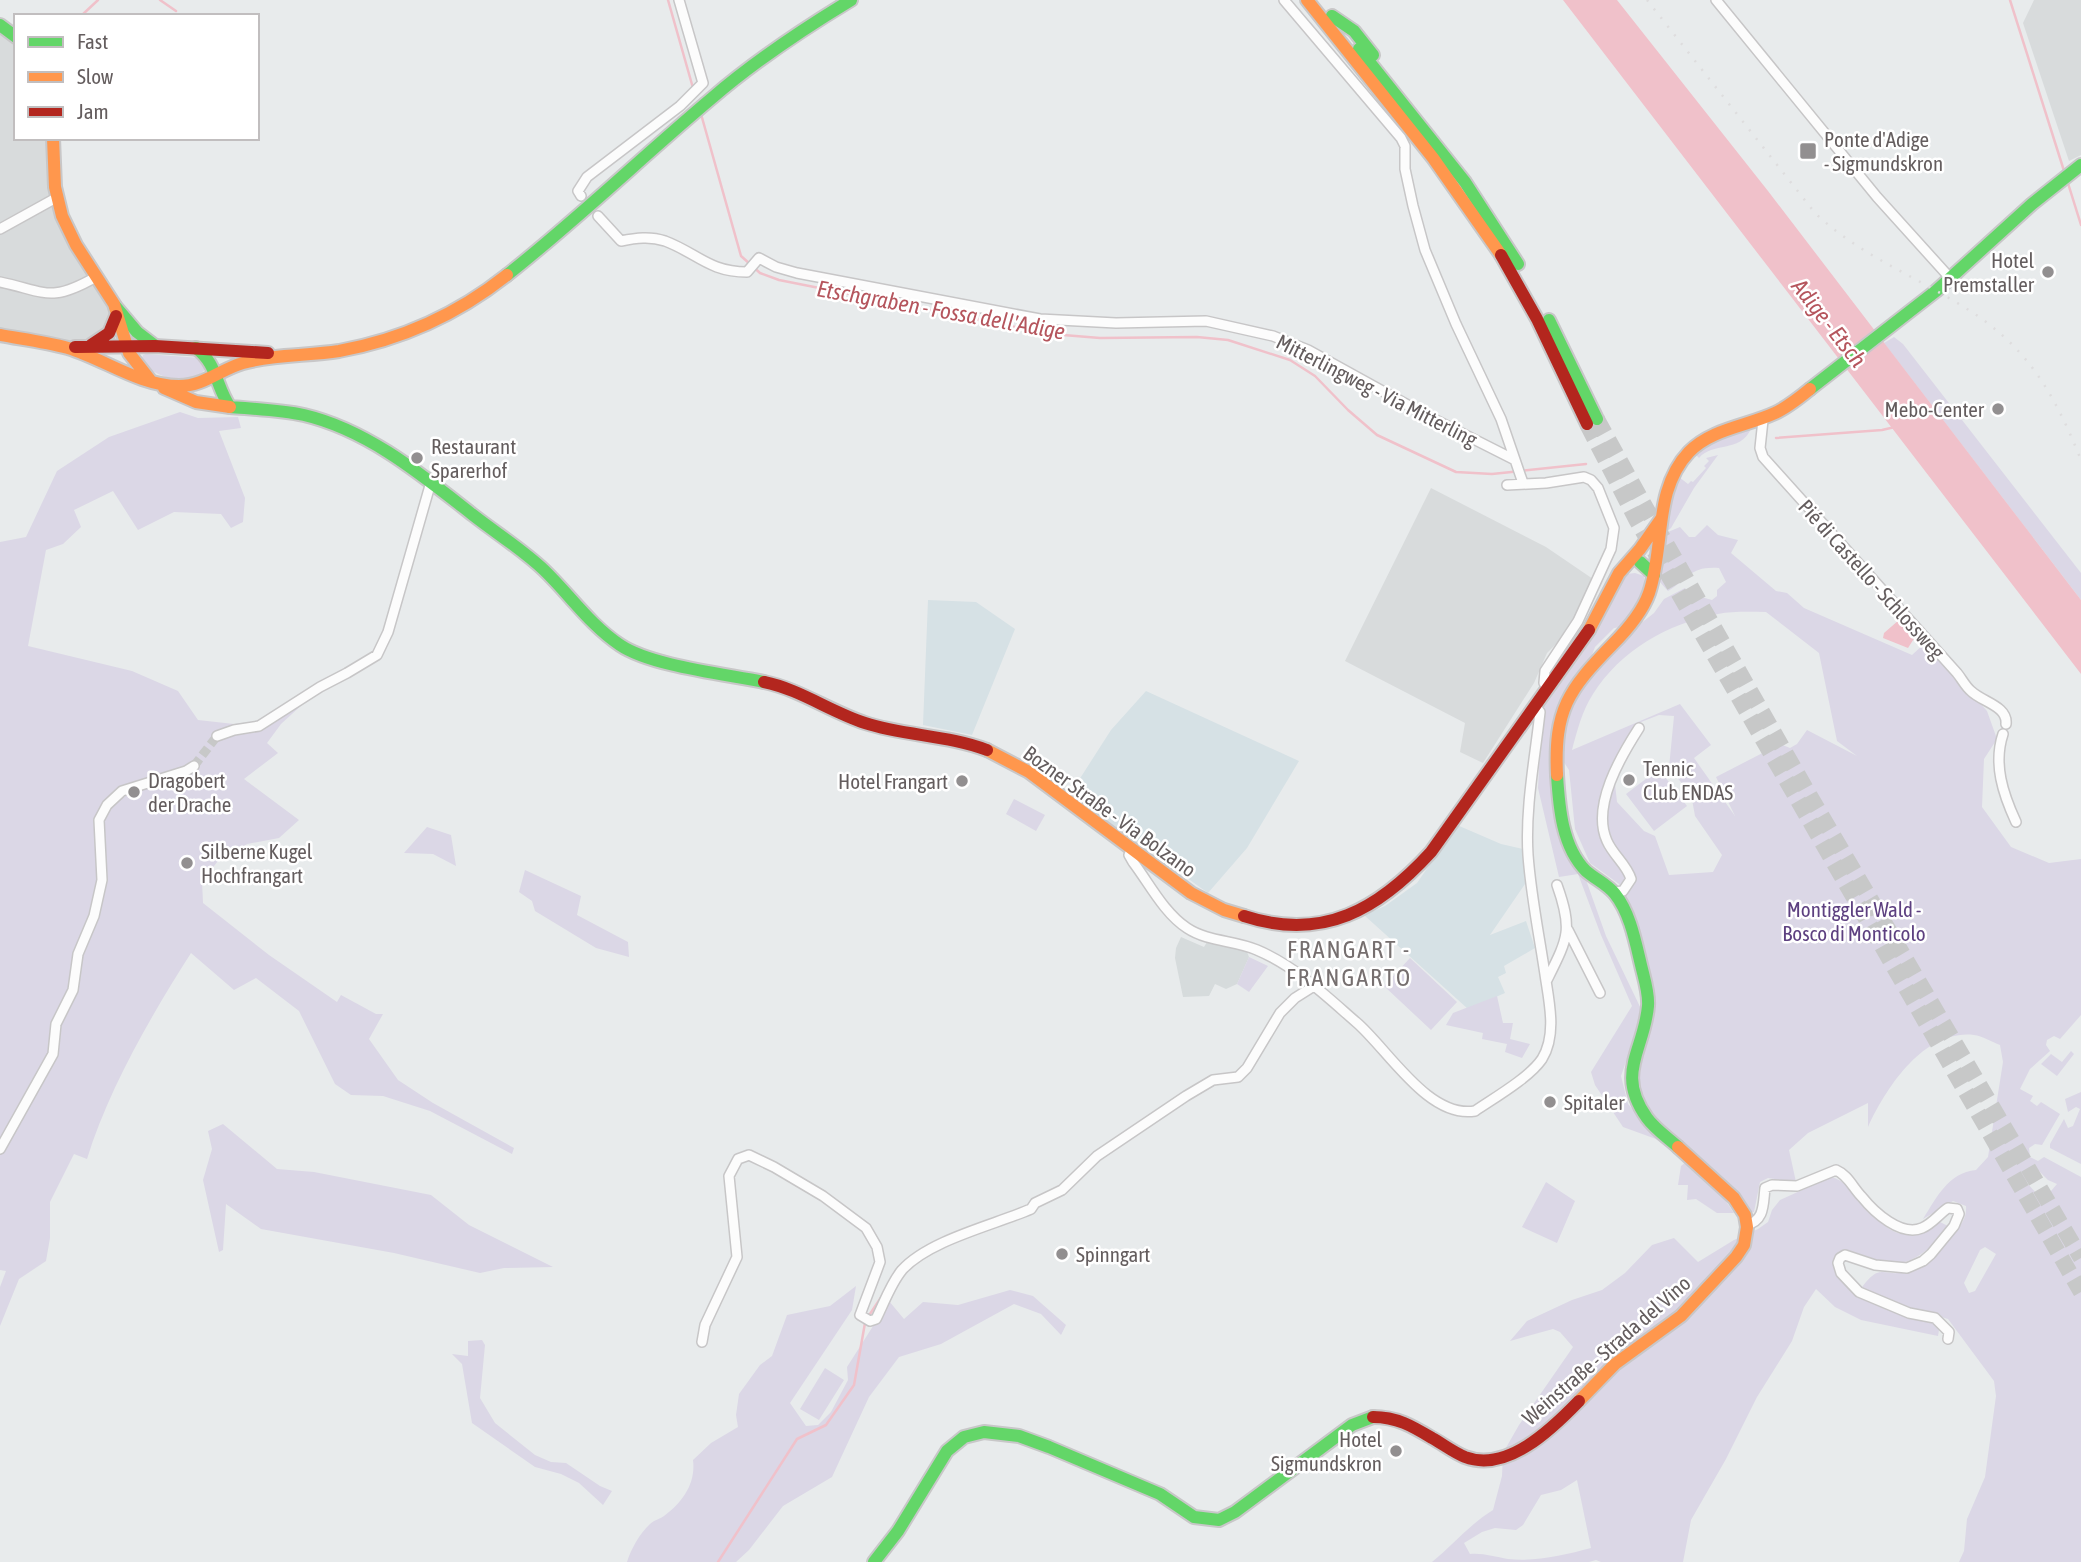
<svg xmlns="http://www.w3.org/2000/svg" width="2081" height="1562" viewBox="0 0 2081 1562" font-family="'Asap Condensed',sans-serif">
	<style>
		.commercial { fill: #d6e1e5 }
		.industrial { fill: #d8dbdc }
		.education { fill: #d6dbdc }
		.green { fill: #dbd7e6; fill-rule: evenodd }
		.water { fill: #f0c1ca }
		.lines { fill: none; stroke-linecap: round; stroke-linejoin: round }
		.stream { stroke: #f0c1ca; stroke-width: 2.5 }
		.street-tunnel { stroke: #c7c8c8; stroke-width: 9; stroke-dasharray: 9 4.5; stroke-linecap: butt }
		.highway-tunnel { stroke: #c7c8c8; stroke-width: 16; stroke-dasharray: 16 8; stroke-linecap: butt }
		.street-casing { stroke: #c7c6c7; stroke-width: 12 }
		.fast-casing { stroke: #c8c7c8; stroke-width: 16 }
		.slow-casing { stroke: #c8c7c8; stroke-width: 16 }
		.jam-casing { stroke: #c8c7c8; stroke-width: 16 }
		.street { stroke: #fcfcfc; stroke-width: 9 }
		.fast { stroke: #63d668; stroke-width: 12 }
		.slow { stroke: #ff974d; stroke-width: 12 }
		.jam { stroke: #b3261e; stroke-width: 12 }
		.rail { stroke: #deddde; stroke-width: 2.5; stroke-dasharray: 2 9; stroke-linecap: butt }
		.poi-dot { fill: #928f90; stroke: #fff; stroke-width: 2.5 }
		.labels { text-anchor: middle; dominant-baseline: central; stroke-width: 5; stroke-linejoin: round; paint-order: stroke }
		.poi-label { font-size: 21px; fill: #645d5e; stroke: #fff; text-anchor: start }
		.street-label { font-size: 21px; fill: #645d5e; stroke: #fff }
		.park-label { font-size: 21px; fill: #5d4080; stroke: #fff }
		.water-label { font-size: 23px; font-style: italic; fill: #b5555d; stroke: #fff }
		.quarter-label { font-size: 24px; letter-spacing: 2px; fill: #766f6f; stroke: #fff }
	</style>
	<rect width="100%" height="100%" fill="#e8ebec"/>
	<path class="commercial" d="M928,600L976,602L1015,629L972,735L923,725Z
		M1146,691L1299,761L1247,848L1208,893L1070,794L1111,730Z
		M1457,825L1501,844L1523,849L1525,884L1490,935L1526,921L1535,948L1504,966L1506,973L1498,977L1505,993L1468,1009L1364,915L1385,906L1417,883Z"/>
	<path class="industrial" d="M2034,0H2081V155L2069,161L2023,23Z
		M0,31L16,45V138H50L49,165L52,208L68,245L95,286L105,297L111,319L101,336L81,342L0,331Z
		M1431,488L1546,547L1593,579L1576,614L1562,638L1547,653L1534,683L1483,763L1460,752L1465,723L1345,661Z"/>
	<path class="education" d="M1181,937L1204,947L1207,942L1246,949L1249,957L1237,984L1226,989L1215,984L1209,996L1183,997L1175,958L1176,948Z"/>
	<path class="green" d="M1894,337L1903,344L2081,573V600L1884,343Z
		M146,354L201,358L207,367C191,389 156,378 141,362L143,355Z
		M180,412L198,418L238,417L241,428L219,431L245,498L243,522L231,528L221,514L174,512L138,530L113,491L74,510L81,527L63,544L46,550L28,646L132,671L178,691L198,720L234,724L258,721L312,686L316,692L281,724L267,743L278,753L244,779L299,820L279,838L247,844L237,852L222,856L202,881L203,903L269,955L337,1002L341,995L376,1014H383L369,1039L398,1080L433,1103L514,1148L512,1154L430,1111L383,1096L351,1095L335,1084L299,1011L256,978L234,990L191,953C152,1014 108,1090 87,1159L74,1154L50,1202V1238L46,1261L19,1279L0,1326V1287L6,1271L0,1270V542L26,537L57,471L109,437Z
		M1751,429C1740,453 1712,442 1699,458L1695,454C1710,439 1731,434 1751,429Z
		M1718,455L1694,488L1671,528L1666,532L1674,491L1679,477L1688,484L1691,481L1693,482L1706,468L1704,466L1709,461L1706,458Z
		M1707,525L1718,535L1738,540L1731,553L1776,591L1787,593L1804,608L1912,655L1926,642L1987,711L1997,739L1984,759L1982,807L2011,847L2049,863L2081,859V1015L2060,1039L2054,1036L2047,1040L2046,1045L2050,1051L2030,1069L2020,1089L2033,1096L2030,1101L2037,1106L2041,1102L2060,1114L2042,1145L2035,1144L2029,1148L2030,1157L2038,1161L2044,1157L2081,1177V1562H1959L1964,1551L1967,1519L1985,1477L1996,1396L1994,1381L1948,1319L1876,1297L1861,1289C1881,1260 1884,1279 1908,1271C1929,1265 1939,1251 1953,1234C1961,1226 1967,1217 1966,1206L1953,1201L1923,1219C1937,1197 1948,1173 1976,1170L1988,1157L2003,1062L2000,1045C1992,1042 1982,1036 1974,1035C1924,1029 1886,1088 1868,1127V1103L1808,1133L1789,1150L1796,1182L1768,1178L1760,1182L1754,1212H1749L1737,1193L1654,1117L1639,1095L1634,1066L1654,1001L1647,971L1619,884L1590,863L1575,829L1569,770L1563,761L1564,731L1574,691L1621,639L1654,613L1664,599L1685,588L1687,593L1712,600L1717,596V590L1726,582L1719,568C1690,566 1690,578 1668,591L1659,581L1668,532L1680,527L1689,537H1695ZM1766,612L1819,653L1837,741L1857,756L1807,730L1797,744L1790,748L1780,744L1716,777L1735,816L1694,758L1711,745L1680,704L1572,750C1577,731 1582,711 1593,694C1621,650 1667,624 1718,614C1733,611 1751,612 1766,612ZM1659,715L1674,716L1669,768L1691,794L1695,816L1722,855L1713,872L1669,875L1655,836L1644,831L1617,802L1614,775L1618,758L1636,724ZM2037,1169L2048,1180L2057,1184L2045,1198L2038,1195L2027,1183L2031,1174ZM1985,1247L1996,1254L1975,1291L1969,1293L1964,1283L1980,1250Z
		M1635,573L1644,576L1645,588L1638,607L1621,627L1614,628L1595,647L1590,660L1558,708L1557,819L1585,877L1606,936L1643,1013L1621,1076L1628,1104L1652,1130L1719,1191L1734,1213H1717L1696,1199L1687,1200L1688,1185H1678L1681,1166L1686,1162L1656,1139L1623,1127L1595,1085L1591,1072L1632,1006L1601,935L1578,874L1559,877L1538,788L1542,707L1605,615L1627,574Z
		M1659,769L1687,806L1654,831L1626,794Z
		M1014,799L1045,815L1036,831L1006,814Z
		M427,827L451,835L456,866L433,854L404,853Z
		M525,870L581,896L577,915L628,942L629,957L596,948L535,911L532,901L519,892Z
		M1249,957L1268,966L1249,992L1237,984Z
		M1410,958L1457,1002L1431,1030L1384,986Z
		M1497,996L1503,1023H1513L1510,1039L1530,1044L1522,1058L1505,1052L1507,1044L1482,1039L1483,1033L1446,1025L1453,1013Z
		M2071,1051L2074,1054L2057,1076L2041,1064L2051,1054L2062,1062Z
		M2081,1092V1164L2050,1148V1144L2064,1119L2068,1128L2073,1126L2080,1109L2076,1107L2068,1112L2065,1099Z
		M223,1124L277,1169L314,1172L431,1195L469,1225L553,1267L504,1268L480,1273L394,1253L261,1229L226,1204L223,1250L219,1252L203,1180L212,1149L208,1131Z
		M1831,1177C1859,1183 1879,1241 1912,1234C1921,1232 1930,1225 1938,1221L1948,1226C1927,1256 1901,1274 1864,1258C1858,1255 1850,1249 1843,1252C1841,1253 1836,1258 1835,1259L1834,1270L1856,1295L1933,1323L1939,1330L1938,1336L1861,1320L1835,1307L1816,1289L1804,1307L1792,1341L1757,1397L1726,1459L1691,1520L1683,1562H1601L1596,1560L1589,1562H1432C1453,1545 1470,1524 1493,1510L1502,1476L1503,1453L1519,1425L1573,1347L1560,1332L1553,1329L1510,1341L1527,1321L1572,1300L1602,1290L1625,1273L1652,1245L1674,1238L1698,1262L1734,1240L1758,1229L1768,1222L1772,1210L1780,1200ZM1577,1480L1591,1548C1565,1555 1535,1562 1508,1559C1495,1557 1484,1553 1470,1554L1464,1543L1482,1532L1495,1528L1516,1530L1523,1525L1541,1495L1561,1490Z
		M1546,1182L1575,1201L1557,1243L1522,1227Z
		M856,1286L852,1310L790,1403L806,1426L818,1425L831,1412L848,1380L847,1367L889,1301L904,1319L923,1302L958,1305L1010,1290L1033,1296L1066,1325L1061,1335L1041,1314L1014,1304L941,1344L899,1357L869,1397L832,1477L783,1506L749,1550L736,1562H627C631,1549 640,1533 650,1524C654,1520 660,1519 664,1516C683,1502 696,1483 693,1460L711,1443L738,1427L736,1415L739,1394L760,1365L772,1356L787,1315L830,1306Z
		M482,1340L485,1345L480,1398L495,1423L535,1455L551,1462L566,1463L600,1486L612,1491L603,1505L579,1483L561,1474L535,1467L472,1423L462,1364L452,1354L468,1356V1341Z
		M825,1368L844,1380L819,1420L800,1409Z"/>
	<path class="water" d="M1563,0H1617L1768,191L2081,600V674Z
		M1899,620L1915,637L1908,648L1883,638L1884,633Z"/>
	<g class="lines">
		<path class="stream" d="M160,0L176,11
			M668,0L693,88
			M2010,0L2065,174
			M81,16L98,0
			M701,114L741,256L760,273L779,280L1051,334L1100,338L1197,337L1228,340L1290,360L1315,376L1348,410L1377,435L1456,472L1492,474L1586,464
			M2067,180L2081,225
			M1776,438L1882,430L1895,427
			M868,1317L884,1293
			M718,1562L797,1439L826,1425L854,1385L865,1323"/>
		<path class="street-tunnel" d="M194,766L217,736"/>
		<path class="highway-tunnel" d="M1597,419L1642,501L1810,796L2081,1258
			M1587,424L1637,521L2081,1292"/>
		<g class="street-casing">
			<path id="street" d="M1284,0L1401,138L1405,146V169L1413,206L1425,250L1456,324L1501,419L1523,483
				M1716,0L1877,197L1951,279
				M581,196L578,191L587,177L680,106L703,83L679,0
				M598,216L621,241C636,238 650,236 665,241C697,253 709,272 747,272L759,258L776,267L797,273L1040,319L1116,323L1206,321L1273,336L1308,350L1424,414L1515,460
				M0,229L56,198
				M0,282C47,292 50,303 96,277
				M1763,420L1760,448L1763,457L1957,673C1962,679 1965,686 1971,691C1982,702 2008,706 2006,724
				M1507,485L1546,483L1584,477L1591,480L1598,488L1614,528L1611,549L1578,621L1545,671L1544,683L1549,688
				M2003,734C1993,764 2003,794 2016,822
				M217,736L234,730L259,726L320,687L347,673L377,655L388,632L431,482
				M1132,848L1129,855L1133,862C1149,883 1164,913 1187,928C1208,942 1234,940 1257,950C1295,966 1325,995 1356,1022C1387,1048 1428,1119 1475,1111C1494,1098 1529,1078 1542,1059C1556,1036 1550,1006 1546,981C1540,939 1531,897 1528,855C1525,808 1535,758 1540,712L1535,706
				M1613,892L1623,891L1631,879C1627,865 1613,855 1607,841C1591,806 1621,756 1639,728
				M1568,930L1600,993
				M1547,980C1568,938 1573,930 1557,885
				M0,1149L53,1054L56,1024L73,990L78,954L94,916L102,880L99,820L107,805L122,791L186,771L194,766
				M1746,1225C1765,1221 1763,1204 1765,1188L1772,1185L1797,1186L1836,1170C1848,1175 1853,1188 1862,1197C1874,1212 1901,1237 1922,1228C1932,1224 1939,1214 1948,1208L1957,1209L1959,1214L1954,1226L1931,1254L1923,1261L1907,1268L1875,1265L1845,1255L1840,1258L1838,1263L1841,1273L1859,1292L1909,1313L1935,1318L1949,1332L1948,1339
				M702,1342L705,1325L737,1257L729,1176L738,1159L749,1155L774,1167L823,1196L866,1228L877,1247L880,1262L860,1315L870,1321L876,1319C884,1303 891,1283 902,1270C929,1240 994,1225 1031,1209L1035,1203L1062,1190L1097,1156L1186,1096L1213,1080L1238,1077L1247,1068L1280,1013L1295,998L1314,986"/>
		</g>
		<g class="fast-casing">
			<path id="fast" d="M1332,16L1354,31L1373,55
				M0,25L16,37
				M1359,49L1465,182L1518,264
				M507,275C578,219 643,156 712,98C755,61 803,29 851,0
				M115,306L137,332L154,345
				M1549,320L1597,419
				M196,348C217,363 216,387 230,407C255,409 280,410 304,415C368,430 422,475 473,515C496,533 523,550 544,570C570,595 590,625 620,645C651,666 725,674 764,682
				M1810,389L1936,291L2032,204L2081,165
				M1640,562L1654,575
				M1557,775C1559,807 1562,847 1586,871C1595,879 1607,884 1615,894C1631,914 1636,945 1642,969C1645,981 1649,994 1648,1006C1644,1051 1615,1073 1647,1118C1655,1129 1668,1138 1678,1147
				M874,1562L898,1531L947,1451L964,1437L984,1432L1019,1436L1049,1447L1160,1494L1194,1517L1219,1520L1235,1512L1352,1425L1373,1417"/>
		</g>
		<g class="slow-casing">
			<path id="slow" d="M1307,0L1433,158L1501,255
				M53,138L55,187L62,216L76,245L114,304L129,353L150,380
				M0,335C22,339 46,342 68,348C104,359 140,386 179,386C204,386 221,369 243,363C275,354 307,356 339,351C400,340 458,314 507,275
				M164,388L196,402L230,407
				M1589,630L1619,573L1640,549L1661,519
				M987,750L1029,772L1191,893L1224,910L1244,916
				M1557,775C1554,710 1568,690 1612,645C1627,630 1642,613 1649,593C1665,547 1653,490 1689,452C1711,429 1747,426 1775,413C1788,407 1799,398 1810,389
				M1579,1401L1615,1364L1681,1316L1736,1257L1744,1245L1747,1227L1745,1215L1734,1198L1678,1147"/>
		</g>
		<g class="jam-casing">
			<path id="jam" d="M1501,255L1537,319L1587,424
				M91,345L109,333L116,316
				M75,347L155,346L268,353
				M764,682C799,689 831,712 865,723C905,736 948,735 987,750
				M1244,916C1323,942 1379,909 1431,852L1589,630
				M1373,1417C1397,1417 1412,1426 1432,1438C1443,1444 1453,1452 1465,1457C1507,1473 1552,1429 1579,1401"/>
		</g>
		<use href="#street" class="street"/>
		<use href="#fast" class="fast"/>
		<use href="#slow" class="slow"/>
		<use href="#jam" class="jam"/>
		<path class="rail" d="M1647,0L1815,213C1857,253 1910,274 1959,304C2025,343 2053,390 2081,460"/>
	</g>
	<g class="poi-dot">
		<rect x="1799" y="142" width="18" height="18" rx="3.5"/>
		<circle cx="2048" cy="272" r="7"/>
		<circle cx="1998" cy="409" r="7"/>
		<circle cx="417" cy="458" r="7"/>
		<circle cx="1629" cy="780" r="7"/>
		<circle cx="962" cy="781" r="7"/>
		<circle cx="134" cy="792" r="7"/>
		<circle cx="187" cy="863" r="7"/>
		<circle cx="1550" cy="1102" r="7"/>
		<circle cx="1062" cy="1254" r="7"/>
		<circle cx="1396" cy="1451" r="7"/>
	</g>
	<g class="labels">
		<g class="poi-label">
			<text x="1824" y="139">Ponte d'Adige<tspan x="1824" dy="24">- Sigmundskron</tspan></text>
			<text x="2034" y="260" text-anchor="end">Hotel<tspan x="2034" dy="24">Premstaller</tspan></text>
			<text x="1984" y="409" text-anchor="end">Mebo-Center</text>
			<text x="431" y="446">Restaurant<tspan x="431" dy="24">Sparerhof</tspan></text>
			<text x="1643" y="768">Tennic<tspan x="1643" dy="24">Club ENDAS</tspan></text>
			<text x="148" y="780">Dragobert<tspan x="148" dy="24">der Drache</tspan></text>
			<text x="948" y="781" text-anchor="end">Hotel Frangart</text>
			<text x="201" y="851">Silberne Kugel<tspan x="201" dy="24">Hochfrangart</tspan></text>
			<text x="1564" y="1102">Spitaler</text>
			<text x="1076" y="1254">Spinngart</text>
			<text x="1382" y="1439" text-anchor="end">Hotel<tspan x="1382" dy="24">Sigmundskron</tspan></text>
		</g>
		<g class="street-label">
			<text transform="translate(1377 390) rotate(27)">Mitterlingweg - Via Mitterling</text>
			<text transform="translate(1872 579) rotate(48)">Pié di Castello - Schlossweg</text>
			<text transform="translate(1110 811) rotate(36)">Bozner Straße - Via Bolzano</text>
			<text transform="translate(1606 1350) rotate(-41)">Weinstraße - Strada del Vino</text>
		</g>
		<g class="park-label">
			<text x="1854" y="909">Montiggler Wald -<tspan x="1854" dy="24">Bosco di Monticolo</tspan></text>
		</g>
		<g class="water-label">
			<text transform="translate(941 310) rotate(10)">Etschgraben - Fossa dell'Adige</text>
			<text transform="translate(1829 323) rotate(52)">Adige - Etsch</text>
		</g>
		<g class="quarter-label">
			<text x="1349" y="949">FRANGART -<tspan x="1349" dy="28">FRANGARTO</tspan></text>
		</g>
	</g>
	<rect x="14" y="14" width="245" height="126" fill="#ffffff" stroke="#c1bebf" stroke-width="2"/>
	<rect x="28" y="37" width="35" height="10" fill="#63d668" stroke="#c1bebf" stroke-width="2"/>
	<text x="77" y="49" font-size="21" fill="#645d5e">Fast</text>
	<rect x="28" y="72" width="35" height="10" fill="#ff974d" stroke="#c1bebf" stroke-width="2"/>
	<text x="77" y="84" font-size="21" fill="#645d5e">Slow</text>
	<rect x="28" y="107" width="35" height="10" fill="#b3261e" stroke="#c1bebf" stroke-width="2"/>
	<text x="77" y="119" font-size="21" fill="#645d5e">Jam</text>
</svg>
